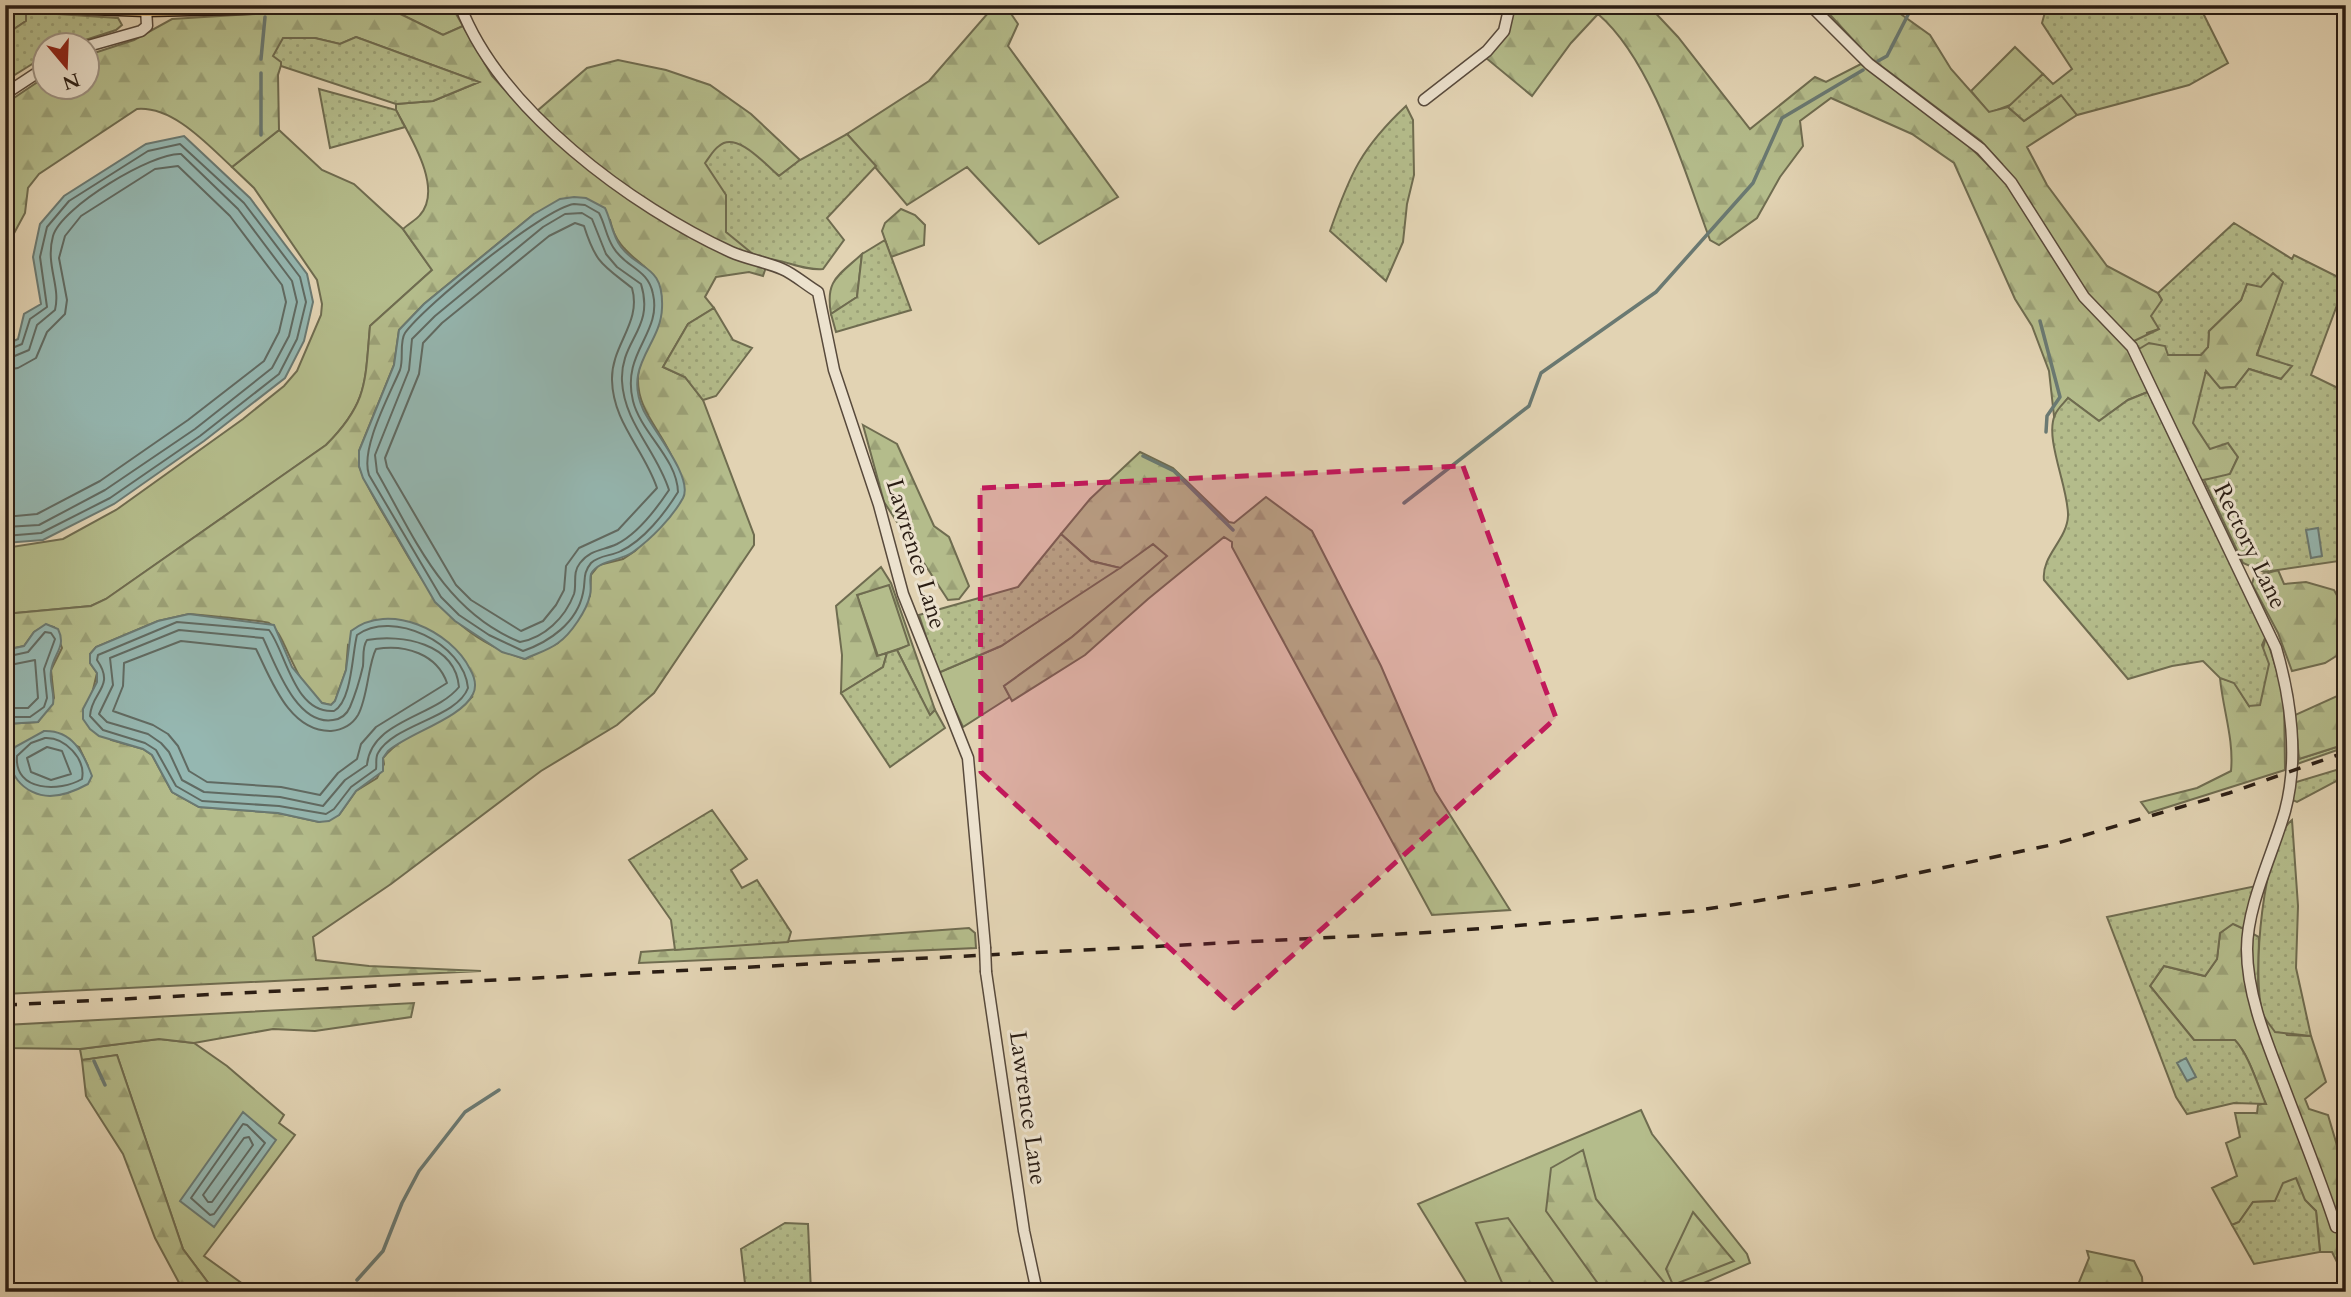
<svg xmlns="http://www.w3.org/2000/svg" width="2351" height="1297" viewBox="0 0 2351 1297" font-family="Cardo,serif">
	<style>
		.grass { fill: #b4bc8b; stroke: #6f6c50; stroke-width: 2 }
		.forest { fill: url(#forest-firs); stroke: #6f6c50; stroke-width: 2; fill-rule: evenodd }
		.park { fill: url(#park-dots); stroke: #6f6c50; stroke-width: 2 }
		.water { fill: #95b7b1; stroke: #6a7972; stroke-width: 2 }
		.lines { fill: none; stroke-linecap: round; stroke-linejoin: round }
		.shore { stroke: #606a62; stroke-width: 2 }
		.stream { stroke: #6a7972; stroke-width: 3.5 }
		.minor-casing { stroke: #584a3c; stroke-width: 13 }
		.primary-casing { stroke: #2a1d14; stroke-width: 19 }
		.minor { stroke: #ece2ce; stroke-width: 10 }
		.primary { stroke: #e1ba7a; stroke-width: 16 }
		.rail { stroke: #2a1d14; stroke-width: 3.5; stroke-dasharray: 12 12; stroke-linecap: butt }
		.minor-bridge-casing { stroke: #584a3c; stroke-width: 13; stroke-linecap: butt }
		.minor-bridge { stroke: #ece2ce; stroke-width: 10 }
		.marked { fill: #c2185b; fill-opacity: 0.2; stroke: #c2185b; stroke-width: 5; stroke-dasharray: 14 9; stroke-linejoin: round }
		.labels { text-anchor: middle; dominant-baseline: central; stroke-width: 6; stroke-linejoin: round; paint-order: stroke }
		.street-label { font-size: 24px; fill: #2a1d14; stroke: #ece2ce }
	</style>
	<defs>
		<pattern id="forest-firs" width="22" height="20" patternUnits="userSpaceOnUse" patternTransform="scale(1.75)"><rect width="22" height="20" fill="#b4bc8b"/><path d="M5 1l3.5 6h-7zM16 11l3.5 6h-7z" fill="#9ba177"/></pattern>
		<pattern id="park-dots" width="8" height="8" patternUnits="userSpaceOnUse" patternTransform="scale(1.75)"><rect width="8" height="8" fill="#b4bc8b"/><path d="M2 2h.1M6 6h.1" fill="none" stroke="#9ba177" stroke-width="1.8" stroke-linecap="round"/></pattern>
	</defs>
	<rect width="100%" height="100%" fill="#e2d3b3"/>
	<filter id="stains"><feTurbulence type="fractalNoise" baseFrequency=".00286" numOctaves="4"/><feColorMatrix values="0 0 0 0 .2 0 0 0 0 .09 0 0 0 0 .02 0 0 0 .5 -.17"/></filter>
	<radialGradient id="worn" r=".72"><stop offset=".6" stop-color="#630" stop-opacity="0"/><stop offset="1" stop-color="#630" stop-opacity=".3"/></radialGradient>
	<path class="grass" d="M451,5L463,26L443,35L384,6Z
		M2015,47L2043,74L2013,104L1989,113L1971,91Z
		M279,130L322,170L354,184L403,229L432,270L370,326C365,382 368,403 326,445L106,599L91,606L5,614V548L63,539L116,510L243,419L284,386L297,371L321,315L322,304L317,280L254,188L232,167Z
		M1153,544L1168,556L1072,637L1004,686L1010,697L963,727L938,673L1001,646Z
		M889,584L910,645L878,656L857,595Z
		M2346,744V747L2297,764L2299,759Z
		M159,1039L194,1043L227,1066L284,1115L279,1123L295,1135L204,1256L254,1292H215L183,1249L117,1055L82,1060L80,1049Z
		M1641,1110L1652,1134L1747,1254L1750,1263L1683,1292H1472L1418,1204Z"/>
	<path class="forest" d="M995,5H1005L1018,24L1008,46L1118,197L1039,244L967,167L907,205L847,134L929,81Z
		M1514,5H1648L1678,37L1750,129L1815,77L1826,82L1861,64L1964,141L1994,171L2002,164L1981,141L1868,56L1821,5H1888L1930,35L1951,69L1989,112L2008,107L2024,121L2062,95L2077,115L2027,147L2047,185L2107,266L2158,293L2162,300L2159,329L2147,333L2149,343L2208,347L2209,331L2241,300L2247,284L2273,273L2284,282L2257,354L2293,366L2281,379L2249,369L2235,387L2220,388L2205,372L2228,443L2238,457L2230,474L2218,479L2200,480L2157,388L2128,400L2099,421L2068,398L2054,416L2049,371L2032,326L2015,299L1954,163L1912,134L1831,98L1800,121L1803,146L1780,177L1757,218L1719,245L1710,240C1685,173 1653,61 1598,14L1571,43L1532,96L1486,58L1509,31Z
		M384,6L443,35L463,26L492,76L530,117L587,68L618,60L666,70L710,85L751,114L800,160L779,176L741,145L726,195L727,232L749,248L766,267L763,276L749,272L716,277L705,297L714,308L688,324L663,367L685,377L703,400L754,535V545L654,693L617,725L541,771L391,884L313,937L316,960L369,966L481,971L5,994V724L38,722L54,698L51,670L62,648L54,627L46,625L34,632L24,646L5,650V614L91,606L106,599L326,445C368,403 365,382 370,326L432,270L403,229C408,224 416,220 420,215C444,188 409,135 396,110V104L433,101L479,82L356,37L340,44L315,38L282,62L278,75L279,130L232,167C207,144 173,106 137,109L39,174L28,188L25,213L5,250V104L45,77L46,88H88V55L134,40L172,19ZM534,214L610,220C618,260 653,260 660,292C667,323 639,347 638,378C637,409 659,428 671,455C677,467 680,482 684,495L658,529L635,551L623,559L599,565L591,575L590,596L558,643L525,659C453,637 429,593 394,532C382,511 367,489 359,466V451L394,365L399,330L424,304ZM189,614C200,615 264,621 269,623C285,632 295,686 322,703L331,705L335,701L346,670L348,645L472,697C446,722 406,730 383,758L384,764L377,778L356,791L339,815L319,822L278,813L199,807L172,792L152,755L143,749L111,740L92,694L97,673L90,663V654L96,647L158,621ZM43,731L79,747L88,766Z
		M5,11L26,12V21L5,35Z
		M901,209L915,215L925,225L924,245L891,257L882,231L885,223Z
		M862,254L857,297L831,314C825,280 838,276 862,254Z
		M863,425L897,444L934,526L949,537L969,586L959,599L948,600L884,502Z
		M1140,452L1173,468L1229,522L1234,523L1266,497L1312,531L1381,666L1435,791L1510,910L1432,915L1232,547V542L1224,537L1148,599L1085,655L1012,701L1004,686L1072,637L1167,556L1153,544L1120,568L1091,561L1061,534L1090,499Z
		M881,567L891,583L935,710L930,716L897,650L909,645L889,585L857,595L877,656L887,653L883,667L841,693L842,655L836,606Z
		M2278,570L2284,584L2306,582L2334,590L2346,612V650L2325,663L2292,671L2278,633L2252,584L2254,577Z
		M2266,636L2284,694L2285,770L2149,813L2141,802L2197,788L2231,771C2234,739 2223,710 2220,678L2234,682L2249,706Z
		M2346,692V744L2299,759L2295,715Z
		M2233,923L2259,937L2258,989L2287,1035L2311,1036L2326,1082L2305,1099L2309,1109L2328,1115L2346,1176V1280L2332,1252H2320L2316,1211L2305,1200L2253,1202L2239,1222L2232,1225L2212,1188L2237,1176L2226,1143L2240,1137L2235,1113H2257L2258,1105L2265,1103C2257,1083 2249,1055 2235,1041L2194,1040L2150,986L2164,966L2205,976L2217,959L2220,933Z
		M969,928L975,933L976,948L639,963L641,952Z
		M414,1003L411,1017L315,1031L273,1029L194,1043L159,1039L80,1049L5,1048V1025Z
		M117,1055L183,1249L215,1292H184L155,1238L123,1154L86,1096L82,1060Z
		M1583,1150L1596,1199L1668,1287L1659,1292H1604L1546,1211L1551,1168Z
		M1693,1212L1734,1261L1673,1285L1666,1269Z
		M1508,1218L1560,1292H1506L1476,1223Z
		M2087,1251L2134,1261L2142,1277L2143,1292H2075L2089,1258Z"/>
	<path class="park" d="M2047,5H2199L2228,63L2189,85L2077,115L2061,95L2024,121L2008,107L2043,74L2053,84L2072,69L2042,23Z
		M26,12L118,18L122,25L116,30L70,45L46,46L45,56L5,81V35L26,21Z
		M356,37L479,82L433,101L396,104L281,66V62L273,56L283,38H315L340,44Z
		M319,89L396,110L405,127L330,148Z
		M1406,106L1413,120L1414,175L1407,204L1403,242L1386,281L1330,231C1350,174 1361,148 1406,106Z
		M847,134L876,166L827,218L844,240L823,269C800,271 782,257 759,259L726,232V195L705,163C709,158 713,150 719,146C736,130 766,165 779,176L800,160Z
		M2234,223L2292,259L2294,255L2346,281L2311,375L2346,392V560L2264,572L2243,563L2204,480L2230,474L2238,457L2228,443L2210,449L2193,423L2206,371L2220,388L2235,387L2249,369L2281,379L2292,366L2257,355L2283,282L2273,273L2261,287L2247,284L2241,300L2209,331L2208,347L2201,355H2168L2165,346L2149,343L2139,349L2134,341L2159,329L2151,316L2162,300L2158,293Z
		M885,240L911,310L836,332L831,314L857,297L862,254Z
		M714,308L733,340L752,348L716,396L703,400L685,377L663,367L688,324Z
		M2148,392L2266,636L2262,645L2269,664L2260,705L2249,706L2234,683L2220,678L2203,661L2172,666L2128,679L2044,580C2041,556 2067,540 2068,516C2069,489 2044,438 2055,415C2057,409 2064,403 2068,398L2099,421L2128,400Z
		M1061,534L1091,561L1120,568L1001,646L938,673L919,615L1018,587Z
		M897,650L930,715L935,710L945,728L890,767L841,693L883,667L887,653Z
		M2346,767V776L2297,802L2290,799L2293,783Z
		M712,810L747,859L731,870L742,888L757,880L791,932L788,942L675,950L671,920L629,860Z
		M2292,820L2298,906L2296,968L2311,1036L2275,1032C2271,1026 2265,1020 2263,1014C2251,979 2263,842 2292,820Z
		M2256,886L2244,929L2233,924L2220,933L2217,959L2205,976L2164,966L2150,986L2194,1040H2235C2249,1055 2257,1084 2266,1104L2234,1103L2187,1114L2176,1097L2107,917Z
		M2296,1178L2305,1200L2316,1211L2320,1252L2254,1264L2232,1225L2239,1222L2253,1202L2275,1201L2283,1183Z
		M785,1223L808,1224L811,1292H746L741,1249Z"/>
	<path class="water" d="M184,136L250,198L307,274L313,302L304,341L285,378L204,441L114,504L43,540L5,543V345L18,339L24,314L41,304L33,257L40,224L64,196L146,144Z
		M574,197L586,198L605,208C611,220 612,235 621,247C639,271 664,264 662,308C661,345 623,365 643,409C651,428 694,477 683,498C672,518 651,539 633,552C621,561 598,560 591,574C589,580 592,588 590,595C587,610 571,634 558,643C549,650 535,654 525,659L502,652L455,621L435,602L363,478L359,466V451L394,365L399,330L424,304L534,214L560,199Z
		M2318,528L2322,556L2311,558L2306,530Z
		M189,614L274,625L292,667L322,703L331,705L335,701L346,670L351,631C389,601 451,631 470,669C474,676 477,686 473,694C462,718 409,733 388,751L383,758V771L356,791L339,815L329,821L319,822L278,813L199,807L172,792L152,755L143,749L99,736L90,729L83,719V709L97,682V673L90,663V654L96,647L158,621Z
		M46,624L58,629C67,647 53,654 51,671C49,682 55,693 53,704L38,722L5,724V650L24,646L34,632Z
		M44,731C72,730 83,752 92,776L88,784C77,790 63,796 50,796C25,796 1,771 15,747Z
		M2186,1058L2196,1077L2187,1081L2177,1063Z
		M243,1112L276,1140L214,1227L180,1201Z"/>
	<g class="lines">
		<path class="shore" d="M574,204L585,205L599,213C605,224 606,236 613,247C625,268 648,268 653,294C662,334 621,352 633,401C641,433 677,458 678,492C665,513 644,540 621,551C612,556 599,555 591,563C582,574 586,581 583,593C577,623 549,642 523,651L489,635L459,615L441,597L369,475C360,449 389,396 400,370C404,359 399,342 405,333C424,306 544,208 574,204Z
			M582,213L592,219L606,254L617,267L641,284C655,329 620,340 622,381C624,423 657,451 669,490C657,508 637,534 617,544C602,551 591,549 580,563C572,573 577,584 574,594C565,618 544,638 520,642C444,611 415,539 377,472L375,455L409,370L412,339L435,316L543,227L565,214Z
			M575,223L584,226C596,264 603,265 632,288C642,323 611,345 612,380C613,423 644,449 657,488L618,530L579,548L566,566L564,590L556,605L543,621L521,631L471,600L456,585L387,467L385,458L419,374L423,343L442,323L549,236Z
			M5,351L22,344L30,319L47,307L40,257L47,227L69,201L148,151L180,144L244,203L300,277L306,302L297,339L279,374L200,436L110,498L41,533L5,536
			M5,360L29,350L37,325L55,310C61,286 45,265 53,236C61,207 153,152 181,154L238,209L292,281L297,302L289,336L272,368L195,429L105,490L39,525L5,527
			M5,370L18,368L36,358L47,332L65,314L67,300L59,258L65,236L81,216L155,169L178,166L230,216L282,285L286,302L279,332L264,361L188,420L100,481L37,514L5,517
			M177,622L269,630C286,652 294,714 334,711C352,701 352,654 357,635C392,609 464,643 468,688C457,718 394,724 378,753C375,758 377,764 376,769L351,787L334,809L326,814L279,806L202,801L176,786L156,750L145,743L103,730L90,716C91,692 116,687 97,660L98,655Z
			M179,630L263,638C275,663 296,726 333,720C341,719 347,714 350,707C355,695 360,679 363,666C364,656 362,647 367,640C402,634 455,643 459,687C435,717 371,720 367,765L345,780L323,806L280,797L204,792L182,780L169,752L161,743L148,734L107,722L99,714L113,685L110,658Z
			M181,641L256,649C271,679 289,732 331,731C342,730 352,725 358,715C368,697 368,664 376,649C405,644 437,654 447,683L376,727L361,744L357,759L338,773L320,795L281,787L207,782L189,771L178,746L168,734L153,725L113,711L123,686L124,663Z
			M5,657L28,652L45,632L51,633L55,639L44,669L47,698L44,707L30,717H5
			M5,666L35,660L38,698L28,708H5
			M45,738C65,737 86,759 82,779C60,792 14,792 17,756L31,743Z
			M47,747L62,751L71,774L51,780L31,772L27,758Z
			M243,1124L247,1125L265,1143L214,1214L210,1215L191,1198Z
			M249,1137L253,1145L212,1202H208L203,1195L244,1138Z"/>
		<path class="stream" d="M261,59L265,17
			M1878,61L1887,56L1913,5
			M261,135V73
			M2040,321L2060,397L2047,416L2046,432
			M1143,456L1174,471L1233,530
			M1404,503L1529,406L1541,373L1656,292L1753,183L1782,118L1863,70
			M94,1061L105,1085
			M357,1280L383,1251L402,1203L419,1171L465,1112L499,1090"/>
		<g class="minor-casing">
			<path id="minor" d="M460,5C499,109 632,207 731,252C747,259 766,262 782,269C794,274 806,285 818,292L834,370L879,505L903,594L968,758L985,947
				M1810,5L1869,64L1981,149L2011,182L2084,297L2132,347L2276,648C2291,699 2299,759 2285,811C2273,854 2247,905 2247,949C2247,998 2269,1047 2286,1092C2303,1137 2321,1181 2336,1227
				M88,46L141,31L147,26L146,8
				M5,94L46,67
				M1424,100L1487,51L1504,31L1510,5
				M986,972L1024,1231L1037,1292"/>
		</g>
		<g class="primary-casing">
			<path id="primary" d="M64,5L146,8L274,5"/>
		</g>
		<use href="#minor" class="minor"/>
		<use href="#primary" class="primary"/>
		<path class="rail" d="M5,1005L1438,932L1694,911L1875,882L2051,845L2229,793L2346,752"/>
		<g class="minor-bridge-casing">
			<path id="minor-bridge" d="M985,947L986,972"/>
		</g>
		<use href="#minor-bridge" class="minor-bridge"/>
	</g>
	<path class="marked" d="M1463,466L1556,718L1234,1008L981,772L980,488Z"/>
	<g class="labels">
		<g class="street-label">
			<text transform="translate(2250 546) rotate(64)">Rectory Lane</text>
			<text transform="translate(916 554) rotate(73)">Lawrence Lane</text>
			<text transform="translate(1028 1108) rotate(82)">Lawrence Lane</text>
		</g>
	</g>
	<rect width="2351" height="1297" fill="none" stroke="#e2d3b3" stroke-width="28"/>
	<rect x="7" y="7" width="2337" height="1283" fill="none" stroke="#2a1d14" stroke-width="3.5"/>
	<rect x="14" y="14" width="2323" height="1269" fill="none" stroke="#2a1d14" stroke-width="2"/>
	<g transform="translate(66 66) rotate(161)"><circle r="33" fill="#ece2ce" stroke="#9e9384" stroke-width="2"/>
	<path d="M0-5L12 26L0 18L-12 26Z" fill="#8f2418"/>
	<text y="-10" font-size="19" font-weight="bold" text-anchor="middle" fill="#2a1d14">N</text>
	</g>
	<rect width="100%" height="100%" filter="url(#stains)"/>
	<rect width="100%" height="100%" fill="url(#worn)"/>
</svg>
